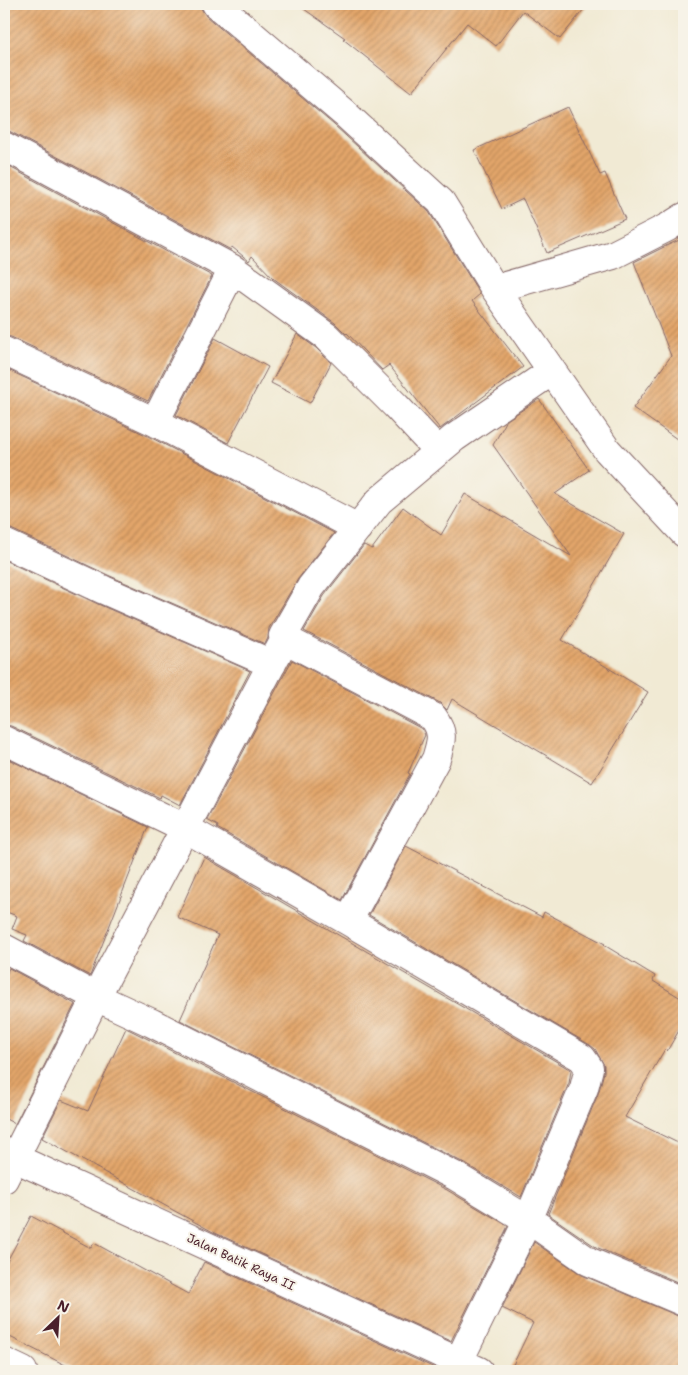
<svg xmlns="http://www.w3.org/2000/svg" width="688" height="1375" viewBox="0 0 688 1375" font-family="'Shantell Sans',sans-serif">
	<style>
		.building { fill: url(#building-hatch) }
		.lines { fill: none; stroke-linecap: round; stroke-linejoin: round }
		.minor-casing { stroke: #846666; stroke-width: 30 }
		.minor { stroke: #fff; stroke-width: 28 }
		.labels { text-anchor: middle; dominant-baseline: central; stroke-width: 4; stroke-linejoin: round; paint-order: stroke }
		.street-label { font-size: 12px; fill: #4a1f2b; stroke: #f7f3e8 }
	</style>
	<defs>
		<pattern id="building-hatch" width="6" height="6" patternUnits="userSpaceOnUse" patternTransform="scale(1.25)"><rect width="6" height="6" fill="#e3a66a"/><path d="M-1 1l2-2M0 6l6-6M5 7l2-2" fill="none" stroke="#ba8757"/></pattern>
	</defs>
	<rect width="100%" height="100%" fill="#f7f3e8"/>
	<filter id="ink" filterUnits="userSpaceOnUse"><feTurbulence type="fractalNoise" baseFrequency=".02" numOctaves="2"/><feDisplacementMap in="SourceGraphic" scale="10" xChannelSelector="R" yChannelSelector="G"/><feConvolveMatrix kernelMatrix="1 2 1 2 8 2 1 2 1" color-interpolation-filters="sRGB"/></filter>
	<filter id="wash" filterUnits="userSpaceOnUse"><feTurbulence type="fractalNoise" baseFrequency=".0096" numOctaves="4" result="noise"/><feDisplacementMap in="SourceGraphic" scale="20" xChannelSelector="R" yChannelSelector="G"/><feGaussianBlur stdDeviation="1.12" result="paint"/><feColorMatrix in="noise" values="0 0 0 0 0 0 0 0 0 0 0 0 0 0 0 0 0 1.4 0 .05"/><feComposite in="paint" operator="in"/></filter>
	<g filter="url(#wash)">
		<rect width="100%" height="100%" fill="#f1ead4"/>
		<g id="blocks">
			<path class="building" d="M4,4H200L202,10L206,16L334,125L429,212L480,294L472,301L523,367L440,429L389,365L382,370L347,333L346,334L335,323L273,278L252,256L249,261L232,247L231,250L11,132L4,130Z
				M297,4H588L560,39L523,11L496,46L467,23L411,93L343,39L345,38Z
				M568,107L600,175L605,173L625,219L547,253L523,199L502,209L474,150Z
				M4,164L212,276L148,401L11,337L4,336Z
				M684,238V444L633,408L671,356L634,262L668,245Z
				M297,334L316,348L331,363L310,403L271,383Z
				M215,338L268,367L228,443L176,415Z
				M4,368L148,436L334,533L298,579L269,628L268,638L265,644L110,576L11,529L4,528Z
				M539,399L589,470L555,494L624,534L562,640L648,692L592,783L452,699L447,710L440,703L304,631L324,596L364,545L372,549L403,507L441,535L465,494L571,556L493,445L507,420Z
				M4,560L98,604L250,671L180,805L161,795L160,798L11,726L4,725Z
				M292,660L422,729L425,735L408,773L410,774L342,900L217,828L218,826L207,820Z
				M4,757L148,827L90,976L24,941L27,935L12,929L17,916L4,911Z
				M406,846L542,917L544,912L605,944L604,945L655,976L653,981L684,1000V1022L667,1051L665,1049L625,1117L684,1146V1285L596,1247L548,1214L598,1094L604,1072V1065L595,1049L590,1045L369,915Z
				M204,857L571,1070L569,1083L521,1197L462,1162L180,1020L218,935L177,917Z
				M9,968L75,1004L15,1124L4,1118V978Z
				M126,1028L447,1190L508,1226L451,1341L213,1232L42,1138L61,1100L88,1111Z
				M31,1216L91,1248L94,1243L188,1294L204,1262L439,1370L438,1371H77L4,1334V1267Z
				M534,1242L582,1275L678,1316L684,1317V1371H510L533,1323L502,1308Z"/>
		</g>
	</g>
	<g filter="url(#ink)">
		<use href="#blocks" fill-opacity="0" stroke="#846666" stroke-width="1"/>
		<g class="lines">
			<g class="minor-casing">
				<path id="minor" d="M216,4L344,113L441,202L495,289L607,450L684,533
					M4,146L233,269L155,422L4,351
					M233,269L326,336L396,406L438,451
					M495,289L613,255L668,227L684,217
					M155,422L358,528
					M4,543L104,590L272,664
					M285,639L433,717C445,733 441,742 436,759L348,921
					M4,740L185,828L348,921L582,1058L589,1068L584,1088L528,1220L454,1371
					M4,948L96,997L152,1023L455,1176L541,1228L588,1261L684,1302
					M4,1153L479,1371
					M4,1179L96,997L285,639L283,636L311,587L379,501L454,438L552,371
					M4,1362L23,1371"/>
			</g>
			<use href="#minor" class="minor"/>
		</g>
	</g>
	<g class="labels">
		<g class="street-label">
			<text transform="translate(241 1262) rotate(25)">Jalan Batik Raya II</text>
		</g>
	</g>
	<rect width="688" height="1375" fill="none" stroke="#f7f3e8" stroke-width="20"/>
	<g transform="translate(58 1318) rotate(25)" stroke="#f7f3e8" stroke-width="4" paint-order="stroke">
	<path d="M0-4L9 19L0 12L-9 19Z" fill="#4a1f2b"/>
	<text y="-8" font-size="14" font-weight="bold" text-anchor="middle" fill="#4a1f2b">N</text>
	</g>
</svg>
